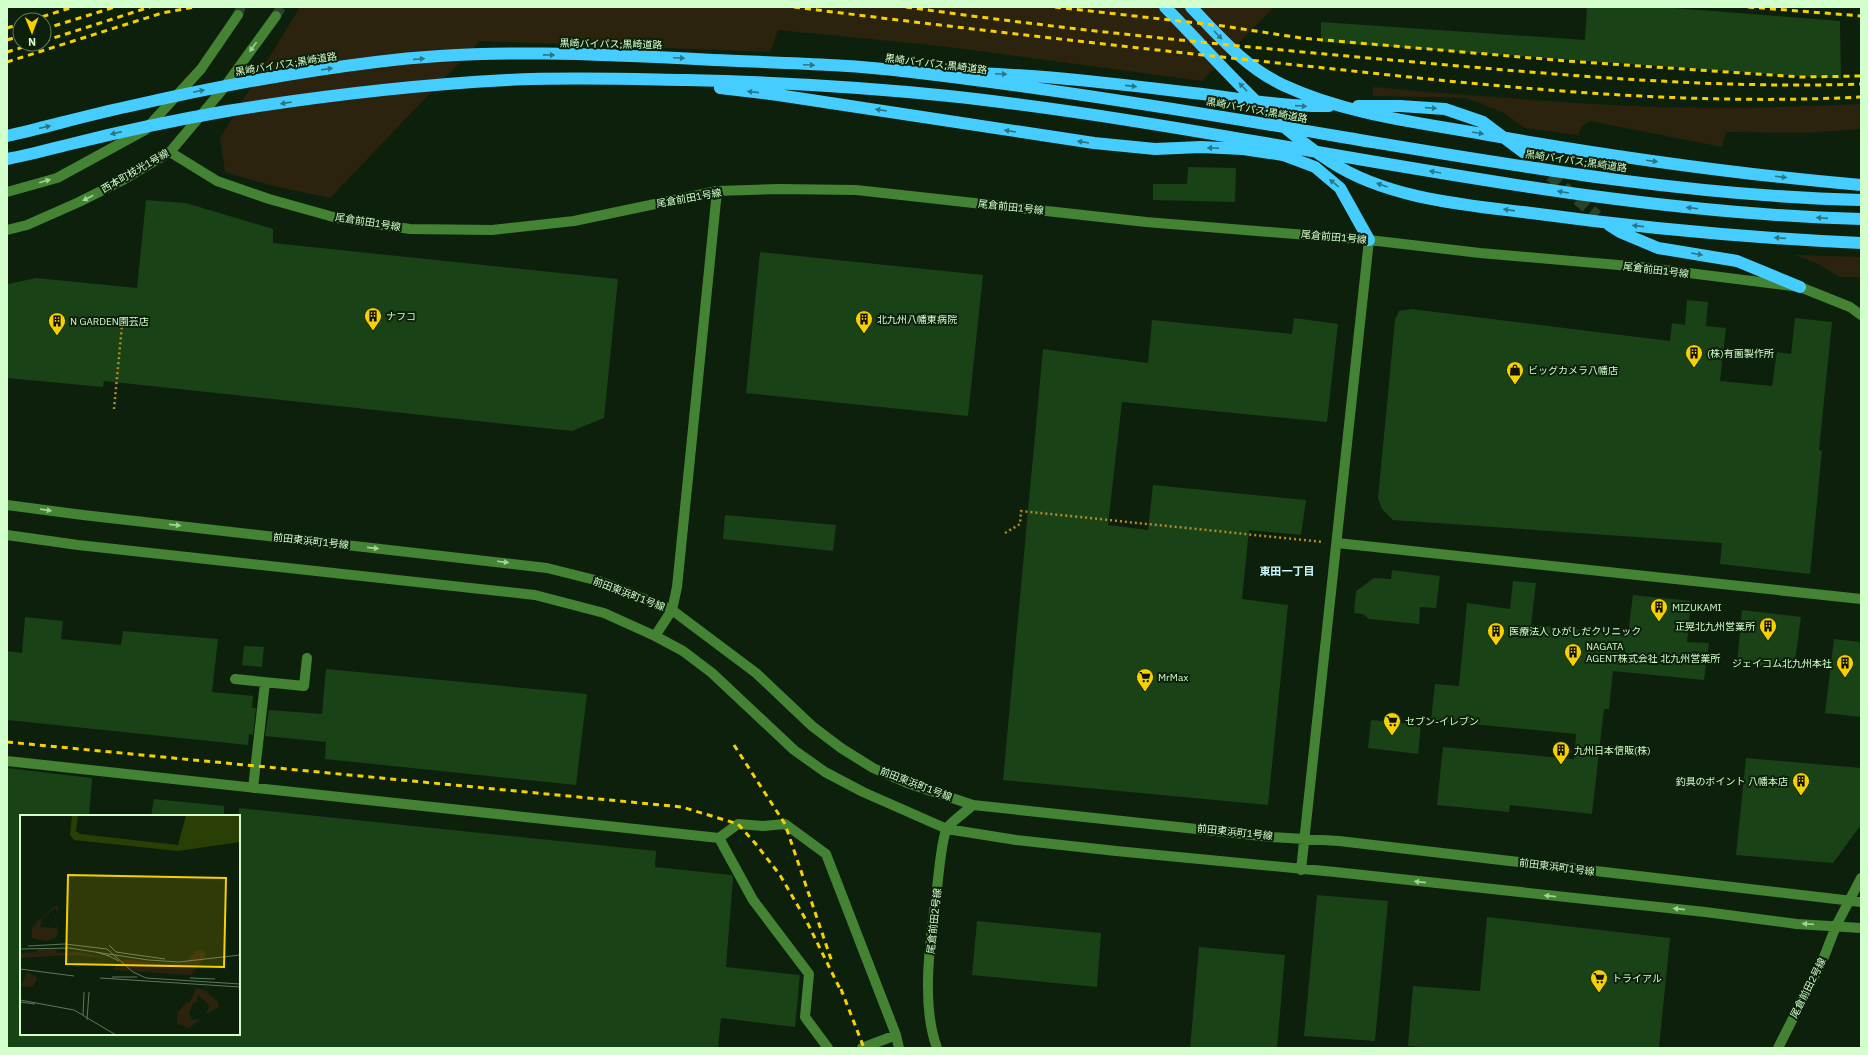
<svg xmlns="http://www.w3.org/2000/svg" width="1868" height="1055" viewBox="0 0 1868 1055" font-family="'IBM Plex Sans','Noto Sans JP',sans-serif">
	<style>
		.green { fill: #2b230e }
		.building { fill: #194216 }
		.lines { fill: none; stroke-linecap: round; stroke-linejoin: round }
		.minor-tunnel { stroke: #2b4128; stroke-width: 10; stroke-dasharray: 10 5; stroke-linecap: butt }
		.highway-tunnel { stroke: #2b4128; stroke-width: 12; stroke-dasharray: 12 6; stroke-linecap: butt }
		.path { stroke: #b78a27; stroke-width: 2.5; stroke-dasharray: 2 3; stroke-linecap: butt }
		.minor { stroke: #448234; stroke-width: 10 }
		.highway { stroke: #46cdff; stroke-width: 12 }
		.rail { stroke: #f6d100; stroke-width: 3; stroke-dasharray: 6 5; stroke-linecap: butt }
		.oneway { fill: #2a7685 }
		.oneway2 { fill: #a0d396 }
		.labels { text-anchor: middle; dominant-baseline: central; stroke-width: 4; stroke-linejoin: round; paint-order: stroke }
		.street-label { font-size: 10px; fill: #d2ffcb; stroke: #0d200b }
		.poi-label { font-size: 10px; fill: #d2ffcb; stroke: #0d200b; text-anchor: start }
		.neighbourhood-label { font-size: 11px; font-weight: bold; fill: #cdf9ff; stroke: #0d200b }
		.inset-road { fill: none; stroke: #5c7958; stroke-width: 1 }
		.view { fill: #f6d100; fill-opacity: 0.15; stroke: #f6d100; stroke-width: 2 }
		.inset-edge { fill: none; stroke: #d2ffcb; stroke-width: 2 }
	</style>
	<rect width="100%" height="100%" fill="#0d200b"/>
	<path class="green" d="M300,7H1274L1202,81L941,46L778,30L770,52L480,41L330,198L269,185L225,172L220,138Z
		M1373,87C1467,95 1561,103 1655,107C1723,109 1792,107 1861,104V129L1805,133L1726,132L1722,147L1590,121L1582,126L1578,135L1525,128L1504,113L1466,98L1373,96Z
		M1795,255L1861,257V277H1839L1818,264Z"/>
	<path class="building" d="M1587,7H1662L1840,21L1841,79L1321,42V22L1585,40Z
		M1188,167L1236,168L1235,202L1153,200V184H1187Z
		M146,200L186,203L273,229V243L618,279L604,418L572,431L104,381L103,387L7,378L8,284L36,278L137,288Z
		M760,252L983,275L968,416L746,393Z
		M1687,300L1708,302L1706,326L1726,328L1720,381L1772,386L1777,352L1791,354L1795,318L1832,322L1819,450L1822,451L1810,574L1720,564L1722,543L1393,520L1382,509L1378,498L1395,320L1399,311L1411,309L1670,341L1672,323L1685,325Z
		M1294,318L1338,324L1327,422L1122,402L1108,525L1148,530L1153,485L1306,500L1301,535L1249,530L1242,599L1288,605L1268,805L1003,780L1043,349L1148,363L1152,320L1292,334Z
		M725,515L836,525L833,551L723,539Z
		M1392,570L1440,576L1436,608L1420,607L1419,624L1369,619L1363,614L1354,613L1356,591L1374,578L1391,579Z
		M1513,581L1536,583L1531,625L1628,634L1633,595L1691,601L1687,642L1709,643L1704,680L1613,671L1609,709H1604L1592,814L1510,805L1509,812L1437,805L1443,747L1574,759L1576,734L1431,720L1435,684L1459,686L1467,603L1510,609Z
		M1742,610L1801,617L1794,669L1737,664Z
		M25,617L63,621L61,639L121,645L123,631L218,639L212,692L253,696L252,708H256L253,735L249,734L248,745L7,720V651L22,653Z
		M1834,639L1861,642V717L1825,713Z
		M244,646L264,647L262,667L242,665Z
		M326,669L587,694L576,785L325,759L326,742L265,736L269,710L322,714Z
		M1371,720L1421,725L1418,754L1368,748Z
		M1746,758L1861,768V825L1833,863L1736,855Z
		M7,768L92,778L89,816H21V1034H239V808L656,851L655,867L732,875L733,878L726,967L800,975L795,1027L721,1018L718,1048H7Z
		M154,799L224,806V816H151Z
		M1317,895L1388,901L1375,1041L1304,1036Z
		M1487,917L1670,938L1659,1048H1434L1408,1046L1413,986L1480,991Z
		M977,921L1101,933L1097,987L972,975Z
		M1199,947L1285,955L1277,1048H1190Z"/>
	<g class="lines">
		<path class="minor-tunnel" d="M238,15L241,7
			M276,16L281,7"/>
		<path class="highway-tunnel" d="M1523,152L1597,216"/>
		<path class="path" d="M114,409L123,315
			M1005,533L1020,524L1021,511L1323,542"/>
		<path class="minor" d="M170,152L217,181L269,199L337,218L410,229L492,230L574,221L717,191L779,189L856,190L1146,222L1369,240L1480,253L1641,267L1800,287L1850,307L1861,315
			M7,192L57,178L145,130L201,69L238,15
			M7,230L27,225L79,202L123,180L170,152L223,89L276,16
			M7,505L83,515L547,568L599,581L672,610L756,673L812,726L841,748L873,768L907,783L973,805L1271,837L1339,841L1861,902
			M7,535L78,545L535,595L604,613L655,636L683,651L712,673L794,750L825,772L863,792L947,829L1016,840L1116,851L1335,872L1705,912L1797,924L1861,928
			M1337,543L1861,599
			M655,636L672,610L677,587L717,191
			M235,679L304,686L307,658
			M7,761L719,838L738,824L763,826L785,824L826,854L896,1035L899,1048
			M253,788L265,683
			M719,838L753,900L809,974L805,1017L828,1048
			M1301,870L1369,240
			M862,1048L896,1035
			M937,1048C920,1002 931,936 937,888C939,872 941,845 946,830C949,823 967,811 973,805
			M1778,1048L1824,957L1836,926L1861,878"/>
		<path class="highway" d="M1165,7C1218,61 1267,121 1331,162C1388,199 1465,205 1531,213C1641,228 1751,238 1861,243
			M1191,7C1219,36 1245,67 1283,85C1345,114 1415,122 1483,134C1608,156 1734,174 1861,185
			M970,73C1045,75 1119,84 1193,93C1239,98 1283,107 1329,106
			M720,88L778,95L1094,143L1155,149L1201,147L1243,149L1283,155L1315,167L1340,188L1369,240
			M1358,106H1400L1445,109L1483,122L1523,152
			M7,136C50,126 92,114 135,105C214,87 295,72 376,62C487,48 602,54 714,60C779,63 846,64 911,72C1057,89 1203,113 1348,138C1517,166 1689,196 1861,200
			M7,159C29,155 50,149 71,144C123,131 175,120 227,111C320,96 414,85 507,80C567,77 627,79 686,80C774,82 861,87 949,96C1254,129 1553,211 1861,219
			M1609,225L1620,232L1658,248L1737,261L1800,287"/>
		<path class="rail" d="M794,7C974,30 1154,50 1334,69C1509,88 1685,106 1861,97
			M906,7C1075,31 1244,47 1414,62C1562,75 1712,89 1861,84
			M1055,7L1223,26L1301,38L1567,61L1801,77L1861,76
			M1748,7L1861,16
			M32,20L73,7
			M7,28L20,24
			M44,29L115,7
			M7,40L20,36
			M44,41L150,7
			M7,52L34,44
			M7,62L162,13L195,7
			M7,742L682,807L738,824L755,843L780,875L806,920L842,993
			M734,745L785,824L832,962
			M841,989L864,1048"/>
	</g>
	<defs><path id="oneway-solid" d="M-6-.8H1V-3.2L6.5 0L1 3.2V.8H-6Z"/></defs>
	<g class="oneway">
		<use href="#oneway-solid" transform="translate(1218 35) rotate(46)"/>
		<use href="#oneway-solid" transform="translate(549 55) rotate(1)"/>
		<use href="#oneway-solid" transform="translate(679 58) rotate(3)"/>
		<use href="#oneway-solid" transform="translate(419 59) rotate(-4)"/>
		<use href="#oneway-solid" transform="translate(809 65) rotate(3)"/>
		<use href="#oneway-solid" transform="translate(327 69) rotate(-8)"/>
		<use href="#oneway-solid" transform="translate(1001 74) rotate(2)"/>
		<use href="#oneway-solid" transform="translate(1131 86) rotate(6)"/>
		<use href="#oneway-solid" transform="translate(1243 87) rotate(-134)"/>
		<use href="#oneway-solid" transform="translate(199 91) rotate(-12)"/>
		<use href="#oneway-solid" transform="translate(753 92) rotate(-174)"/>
		<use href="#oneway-solid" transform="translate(286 103) rotate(171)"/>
		<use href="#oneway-solid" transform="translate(1301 106) rotate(4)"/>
		<use href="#oneway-solid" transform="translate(1431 108) rotate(4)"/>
		<use href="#oneway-solid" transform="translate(881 110) rotate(-171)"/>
		<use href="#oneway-solid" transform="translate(45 127) rotate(-13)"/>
		<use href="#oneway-solid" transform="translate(1010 131) rotate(-171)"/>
		<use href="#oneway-solid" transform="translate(116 133) rotate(167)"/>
		<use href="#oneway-solid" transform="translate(1478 133) rotate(10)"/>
		<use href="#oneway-solid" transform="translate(1083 142) rotate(-172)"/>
		<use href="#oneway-solid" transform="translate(1213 148) rotate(-178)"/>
		<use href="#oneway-solid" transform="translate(1652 161) rotate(7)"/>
		<use href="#oneway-solid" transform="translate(1435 172) rotate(-170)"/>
		<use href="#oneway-solid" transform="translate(1781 177) rotate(7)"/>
		<use href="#oneway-solid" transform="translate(1334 183) rotate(-141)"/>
		<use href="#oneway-solid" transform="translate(1382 185) rotate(-160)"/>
		<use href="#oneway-solid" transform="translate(1563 192) rotate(-171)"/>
		<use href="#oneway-solid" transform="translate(1692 208) rotate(-173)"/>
		<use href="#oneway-solid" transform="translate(1509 210) rotate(-172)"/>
		<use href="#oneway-solid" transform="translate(1822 218) rotate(-176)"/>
		<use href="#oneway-solid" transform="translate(1638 226) rotate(-174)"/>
		<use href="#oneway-solid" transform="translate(1780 238) rotate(-176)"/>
		<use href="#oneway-solid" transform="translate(1697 254) rotate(10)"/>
	</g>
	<g class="oneway2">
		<use href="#oneway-solid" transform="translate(253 47) rotate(126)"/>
		<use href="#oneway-solid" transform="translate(45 181) rotate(-16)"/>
		<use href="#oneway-solid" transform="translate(88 198) rotate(153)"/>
		<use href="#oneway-solid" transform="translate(46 510) rotate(8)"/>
		<use href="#oneway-solid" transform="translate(175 525) rotate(6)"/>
		<use href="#oneway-solid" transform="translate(373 548) rotate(6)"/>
		<use href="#oneway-solid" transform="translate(503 562) rotate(7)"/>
		<use href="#oneway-solid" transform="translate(1420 882) rotate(-174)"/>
		<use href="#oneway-solid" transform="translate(1550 896) rotate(-174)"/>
		<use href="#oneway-solid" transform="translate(1679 909) rotate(-174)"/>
		<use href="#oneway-solid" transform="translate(1808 924) rotate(-176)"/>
	</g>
	<defs>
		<g id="building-pin" transform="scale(0.9)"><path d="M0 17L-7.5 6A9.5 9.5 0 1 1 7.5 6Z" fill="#f6d100" stroke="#0d200b"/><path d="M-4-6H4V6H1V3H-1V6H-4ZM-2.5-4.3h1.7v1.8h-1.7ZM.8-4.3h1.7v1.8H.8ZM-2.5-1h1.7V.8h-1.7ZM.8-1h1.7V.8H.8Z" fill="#111"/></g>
		<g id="shop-pin" transform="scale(0.9)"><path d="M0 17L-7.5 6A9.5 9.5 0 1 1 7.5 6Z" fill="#f6d100" stroke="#0d200b"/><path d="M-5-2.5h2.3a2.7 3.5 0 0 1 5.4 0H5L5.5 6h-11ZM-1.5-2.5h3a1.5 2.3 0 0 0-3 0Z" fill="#111"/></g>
		<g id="supermarket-pin" transform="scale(0.9)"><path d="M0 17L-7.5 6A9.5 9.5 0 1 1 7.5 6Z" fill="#f6d100" stroke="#0d200b"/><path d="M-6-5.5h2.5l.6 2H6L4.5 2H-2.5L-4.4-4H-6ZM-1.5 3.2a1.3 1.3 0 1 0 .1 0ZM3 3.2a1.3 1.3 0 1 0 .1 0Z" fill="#111"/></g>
	</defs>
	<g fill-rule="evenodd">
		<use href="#building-pin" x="373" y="316"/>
		<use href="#building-pin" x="864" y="319"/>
		<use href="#building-pin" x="57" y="321"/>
		<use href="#building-pin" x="1694" y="353"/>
		<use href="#shop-pin" x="1515" y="370"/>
		<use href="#building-pin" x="1659" y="607"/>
		<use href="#building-pin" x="1768" y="626"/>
		<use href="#building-pin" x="1496" y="631"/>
		<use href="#building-pin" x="1573" y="652"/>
		<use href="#building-pin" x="1845" y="663"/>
		<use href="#supermarket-pin" x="1145" y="677"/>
		<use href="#supermarket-pin" x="1392" y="721"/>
		<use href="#building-pin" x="1561" y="750"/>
		<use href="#building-pin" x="1801" y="781"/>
		<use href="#supermarket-pin" x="1599" y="978"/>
	</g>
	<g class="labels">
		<g class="street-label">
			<text transform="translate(611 44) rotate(1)">黒崎バイパス;黒崎道路</text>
			<text transform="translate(286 64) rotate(-9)">黒崎バイパス;黒崎道路</text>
			<text transform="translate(936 64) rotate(7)">黒崎バイパス;黒崎道路</text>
			<text transform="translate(1257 110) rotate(10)">黒崎バイパス;黒崎道路</text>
			<text transform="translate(1576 161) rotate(8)">黒崎バイパス;黒崎道路</text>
			<text transform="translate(135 171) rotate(-30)">西本町枝光1号線</text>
			<text transform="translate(689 198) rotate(-10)">尾倉前田1号線</text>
			<text transform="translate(1011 207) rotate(6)">尾倉前田1号線</text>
			<text transform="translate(368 222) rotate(9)">尾倉前田1号線</text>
			<text transform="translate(1334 237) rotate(5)">尾倉前田1号線</text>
			<text transform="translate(1656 270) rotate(7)">尾倉前田1号線</text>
			<text transform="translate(311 541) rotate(6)">前田東浜町1号線</text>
			<text transform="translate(629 594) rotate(21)">前田東浜町1号線</text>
			<text transform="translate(916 784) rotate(21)">前田東浜町1号線</text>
			<text transform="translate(1235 832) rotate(6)">前田東浜町1号線</text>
			<text transform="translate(1557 867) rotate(7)">前田東浜町1号線</text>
			<text transform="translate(934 921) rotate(-84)">尾倉前田2号線</text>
			<text transform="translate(1808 988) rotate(-63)">尾倉前田2号線</text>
		</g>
		<g class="poi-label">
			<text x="386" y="316">ナフコ</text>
			<text x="877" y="319">北九州八幡東病院</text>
			<text x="70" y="321">N GARDEN園芸店</text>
			<text x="1707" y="353">(株)有薗製作所</text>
			<text x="1528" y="370">ビッグカメラ八幡店</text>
			<text x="1672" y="607">MIZUKAMI</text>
			<text x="1755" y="626" text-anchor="end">正晃北九州営業所</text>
			<text x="1509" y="631">医療法人 ひがしだクリニック</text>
			<text x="1586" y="646">NAGATA<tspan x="1586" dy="12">AGENT株式会社 北九州営業所</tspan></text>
			<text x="1832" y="663" text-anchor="end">ジェイコム北九州本社</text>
			<text x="1158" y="677">MrMax</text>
			<text x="1405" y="721">セブン-イレブン</text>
			<text x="1574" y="750">九州日本信販(株)</text>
			<text x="1788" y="781" text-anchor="end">釣具のポイント 八幡本店</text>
			<text x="1612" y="978">トライアル</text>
		</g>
		<g class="neighbourhood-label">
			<text x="1287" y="571">東田一丁目</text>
		</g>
	</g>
	<g transform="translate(20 815)">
		<rect width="220" height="220" fill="#0d200b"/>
		<path d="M38,91L35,103L38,118L35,123L26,126L12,123V113L18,106L33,93ZM36,93V113L20,112L22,103ZM17,133H36L37,138L59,137L88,143L53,140L0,143V138L17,137ZM177,135L185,137L186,140L171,160L93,155L103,144L138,148H164ZM8,157L17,163L13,172L1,171ZM176,173L186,176L198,187L199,192L185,200L190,191L178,180L177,187L173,188L169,198L172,205L181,204L169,213L157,208V198L168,186L169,189Z" fill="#2b230e" fill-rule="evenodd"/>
		<path d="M52,0H58L56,16L60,19L158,30L166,0H220V27L158,36L54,25L50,20Z" fill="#293f06"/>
		<path class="inset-road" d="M89,130L96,137L145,144M8,131L45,129L87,134L113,157L126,163L220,169M0,134L49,133L128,145L159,147L220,140M76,137L89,141M87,140L99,146M0,154L54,161M92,162H117M80,163L220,172M170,163L195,164M0,185L54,195L96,220M0,187L15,189M63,200L64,177M67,205L69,177"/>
		<path class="view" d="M48,60L206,63L204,152L46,149Z"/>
		<rect width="220" height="220" class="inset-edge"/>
	</g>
	<rect width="1868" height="1055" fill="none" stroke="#d2ffcb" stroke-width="16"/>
	<g transform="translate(32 32) rotate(179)"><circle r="19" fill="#0d200b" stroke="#5c7958"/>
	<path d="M0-3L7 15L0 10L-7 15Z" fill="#f6d100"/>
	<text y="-6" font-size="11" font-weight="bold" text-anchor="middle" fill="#d2ffcb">N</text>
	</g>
</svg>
